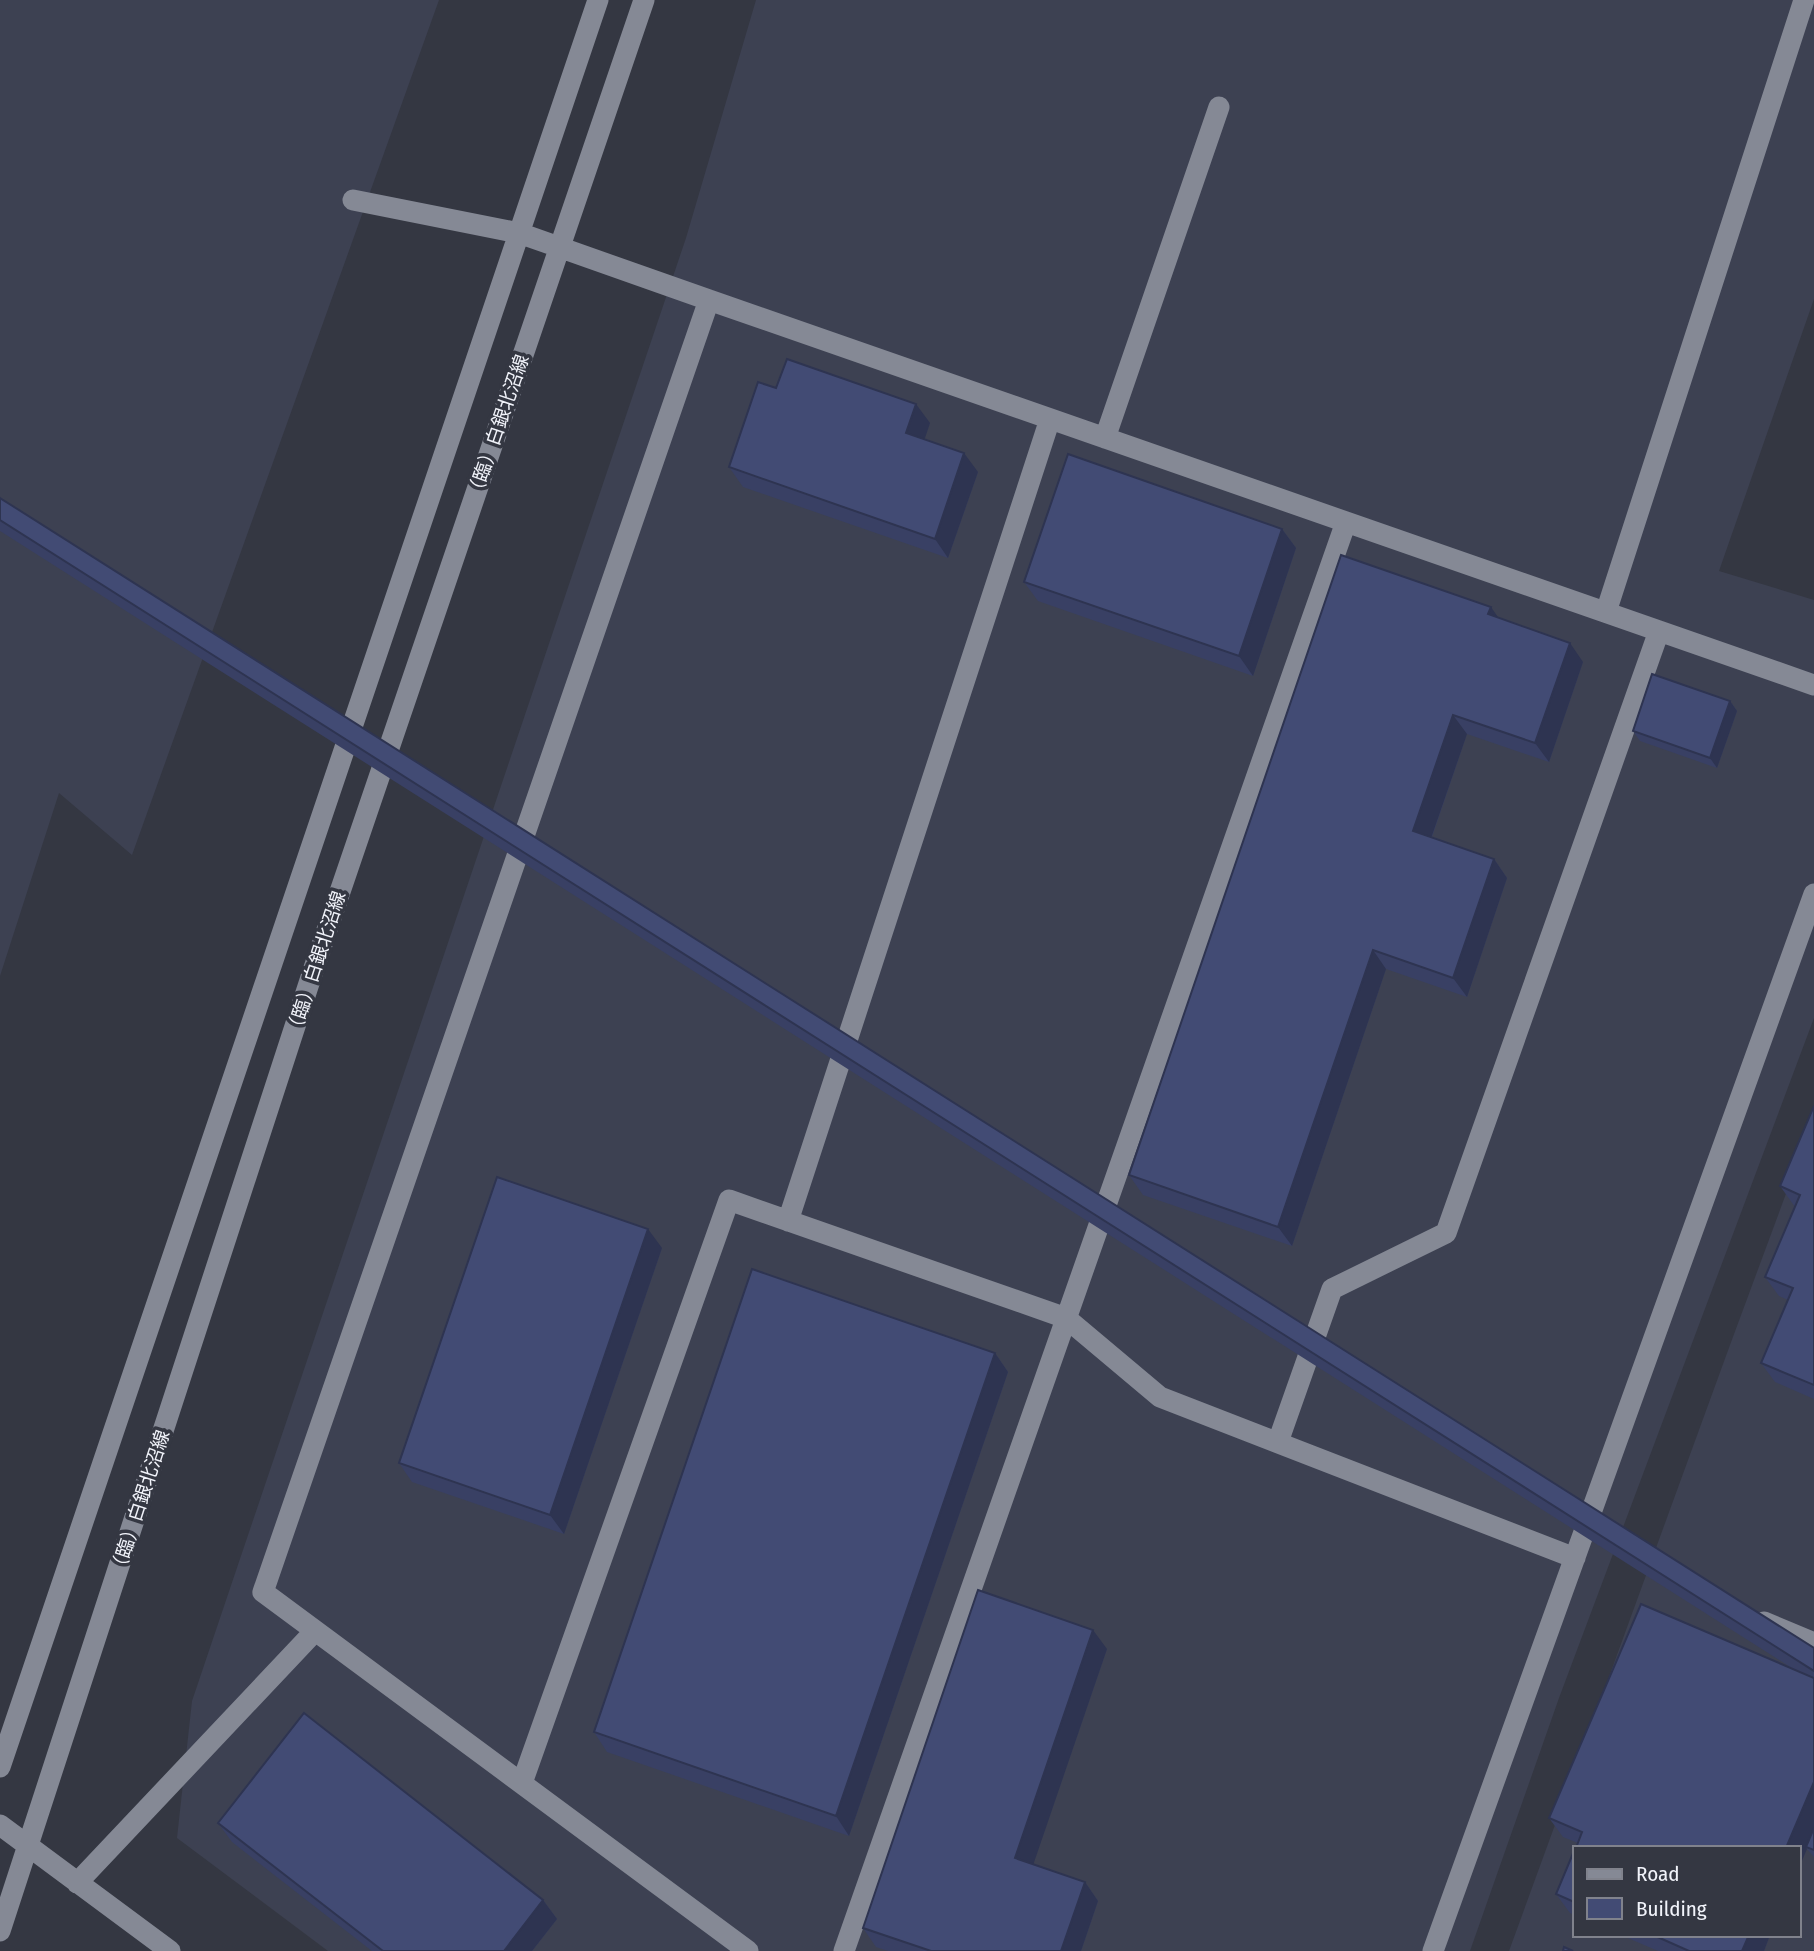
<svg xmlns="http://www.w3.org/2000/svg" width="1814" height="1951" viewBox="0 0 1814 1951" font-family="'Fira Sans Condensed','Noto Sans JP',sans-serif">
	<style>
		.built { fill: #3d4152; fill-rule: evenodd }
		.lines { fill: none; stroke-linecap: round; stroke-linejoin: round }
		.minor { stroke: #858995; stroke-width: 21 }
		.wall { fill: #394064 }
		.shaded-wall { fill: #2e3451 }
		.building { fill: #424b74; stroke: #2e3451; stroke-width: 2 }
		.labels { text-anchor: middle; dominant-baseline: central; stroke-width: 7; stroke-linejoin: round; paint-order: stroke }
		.street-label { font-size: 19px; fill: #f1f3fa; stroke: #343742 }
	</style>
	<rect width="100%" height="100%" fill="#343742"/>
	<path class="built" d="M0,0H439L132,855L59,793L0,976Z
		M756,0H1814V299L1719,571L1814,600V1018L1559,1698L1470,1951H328L177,1838L192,1701L686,238Z
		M1814,1118V1951H1509L1730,1345ZM1574,1848H1798V1935H1574Z"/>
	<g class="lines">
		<path class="minor" d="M353,200L519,233L709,300
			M1105,438L1219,107
			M1606,612L1804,0
			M788,1221L1050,419
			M1278,1442L1332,1289L1446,1233L1659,631
			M1764,1622L1814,1643
			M0,1767L598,0
			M522,1783L729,1200L1066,1318L1160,1397L1575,1558
			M0,1825L170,1951
			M77,1883L315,1631
			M0,1931L314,968L644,0
			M748,1951L263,1592L709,300L1814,685
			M844,1951L1346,522
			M1433,1951L1814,894"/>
	</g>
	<path class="wall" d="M776,388L930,423L924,439L978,472L948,558L743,487L729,467Z
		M0,498L1814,1648V1857L1807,1849L1578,1843L1563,1837L1549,1818L1795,1670L0,531Z
		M1282,529L1296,548L1253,676L1038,601L1024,582Z
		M1498,617L1583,662L1549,762L1467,734L1432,837L1494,859L1507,878L1467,997L1386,969L1292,1246L1143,1195L1129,1175Z
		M1730,701L1737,711L1717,768L1640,741L1633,731Z
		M1814,1106V1399L1775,1382L1761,1363L1788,1300L1779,1296L1765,1277L1795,1207L1780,1186Z
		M662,1248L564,1534L412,1482L399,1463Z
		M995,1353L1008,1372L849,1836L607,1752L594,1732Z
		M1107,1649L1033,1864L1085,1882L1098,1901L1081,1951H888L876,1947L863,1928Z
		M218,1823L543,1900L557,1919L532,1951H372L232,1842Z
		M1574,1851V1915L1570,1913L1556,1894Z
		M1621,1935H1770L1764,1951H1658Z"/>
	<path class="shaded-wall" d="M916,404L930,423L920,453L906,433Z
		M964,453L978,472L948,558L935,539Z
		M1282,529L1296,548L1253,676L1239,656Z
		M1491,607L1504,626L1488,614Z
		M1570,643L1583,662L1549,762L1535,743Z
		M1730,701L1737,711L1717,768L1710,758Z
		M1453,715L1467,734L1427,850L1413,831Z
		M1494,859L1507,878L1467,997L1453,978Z
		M1373,950L1386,969L1292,1246L1278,1227Z
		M648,1229L662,1248L564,1534L550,1515Z
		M995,1353L1008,1372L849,1836L836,1816Z
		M1093,1630L1107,1649L1029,1877L1015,1858Z
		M1814,1782V1833L1806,1847L1807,1849L1798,1870V1848H1786Z
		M1085,1882L1098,1901L1081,1951H1061Z
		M543,1900L557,1919L532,1951H504Z
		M1749,1935H1770L1764,1951H1742Z"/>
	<path class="building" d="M787,359L916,404L906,433L964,453L935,539L729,467L758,382L776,388Z
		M1068,454L1282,529L1239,656L1024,582Z
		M0,498L1814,1648V1671L0,520Z
		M1341,555L1491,607L1488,614L1570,643L1535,743L1453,715L1413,831L1494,859L1453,978L1373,950L1278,1227L1129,1175Z
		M1652,674L1730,701L1710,758L1633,731Z
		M1814,1106V1385L1761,1363L1793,1288L1765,1277L1800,1195L1780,1186Z
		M497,1177L648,1229L550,1515L399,1463Z
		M752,1269L995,1353L836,1816L594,1732Z
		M978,1590L1093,1630L1015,1858L1085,1882L1061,1951H931L863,1928Z
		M1641,1604L1814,1678V1782L1786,1848H1576L1582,1832L1549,1818Z
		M304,1713L543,1900L504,1951H383L218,1823Z
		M1814,1828V1850L1806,1847Z
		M1574,1851V1902L1556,1894Z
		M1653,1935H1749L1742,1951H1689Z
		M1564,1947L1573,1951H1563Z"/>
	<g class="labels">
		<g class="street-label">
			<text transform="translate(498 427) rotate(-71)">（臨）白銀北沼線</text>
			<text transform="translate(316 964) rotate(-72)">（臨）白銀北沼線</text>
			<text transform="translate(140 1503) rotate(-72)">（臨）白銀北沼線</text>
		</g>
	</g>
	<rect x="1573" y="1846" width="228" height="91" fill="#343742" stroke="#80828c" stroke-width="2"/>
	<rect x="1587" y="1869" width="35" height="10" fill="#858995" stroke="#80828c" stroke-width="2"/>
	<text x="1636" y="1881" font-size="21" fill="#f1f3fa">Road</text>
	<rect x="1587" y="1898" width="35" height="21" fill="#424b74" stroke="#80828c" stroke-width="2"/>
	<text x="1636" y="1916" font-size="21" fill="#f1f3fa">Building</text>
</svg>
